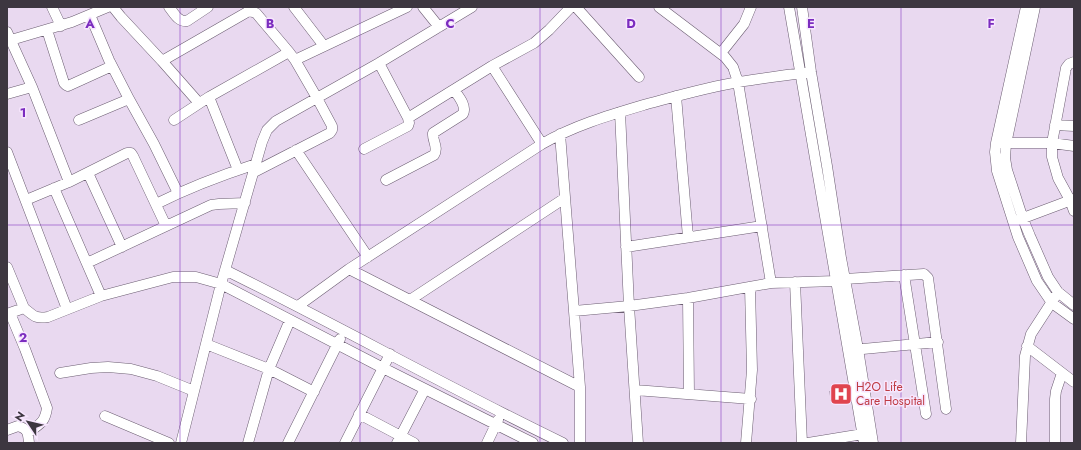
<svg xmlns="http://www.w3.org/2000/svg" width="1081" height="450" viewBox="0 0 1081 450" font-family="Jost,sans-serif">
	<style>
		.building { fill: #cbafd6; stroke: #7f7085 }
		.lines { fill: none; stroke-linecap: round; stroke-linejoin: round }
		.street-casing { stroke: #6c5e72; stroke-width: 11 }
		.street { stroke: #fff; stroke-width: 10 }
		.grid { fill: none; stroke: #7b2cbf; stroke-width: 1; stroke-opacity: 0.55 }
		.labels { text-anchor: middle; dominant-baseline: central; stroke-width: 3; stroke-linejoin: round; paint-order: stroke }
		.health-label { font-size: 12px; fill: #be3a42; stroke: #f7e6fe; text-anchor: start }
		.grid-label { font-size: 13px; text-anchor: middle; font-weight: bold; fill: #7b2cbf; stroke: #f7e6fe; stroke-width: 3; stroke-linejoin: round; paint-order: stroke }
	</style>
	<rect width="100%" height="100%" fill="#e9d9f0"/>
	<path class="building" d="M848,388L850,398L831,401L830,391Z"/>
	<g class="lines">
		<g class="street-casing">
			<path id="street" d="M52,7L61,26
				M113,7L121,17L162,61L199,103
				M169,7C174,13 178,22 187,21L208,7
				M294,7L324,46
				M423,7L439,27
				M576,7L639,77
				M659,7L725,57L733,67L738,82L771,283
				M789,7L864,443
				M802,7L811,72L827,166L841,258L858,349L873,443
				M1026,7L996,143L995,152L997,171L1018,237L1037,281L1052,303L1074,319
				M1035,7L1006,144L1005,158L1007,170L1023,219L1030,236L1048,277L1058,292L1074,305
				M90,15L109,60L129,99L154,144L178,193
				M47,30L64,83L66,85L68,86L112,66
				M7,32L32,87L69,182
				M11,40L72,22L108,7
				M721,53L744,24L751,7
				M295,60L407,7
				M162,61L249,11L256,13L289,52L295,60L317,98L332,126V130L330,133L254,172
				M1074,62L1069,64L1066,68L1052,143V157L1058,178L1070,200L1074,211
				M492,66L542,144
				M7,94L32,87
				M676,96L688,237
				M209,97L238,170
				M620,112L629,306L638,443
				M408,118L492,66L534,43L549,30L571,7
				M79,120L129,99
				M174,120L209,97L289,52
				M1055,125L1074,126
				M560,134L580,387V443
				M1000,143H1052L1074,146
				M364,149L408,126L409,123L408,118L379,63
				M296,150L368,257
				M7,152L67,309
				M88,173L122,247
				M386,180L434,155C439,147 432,141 433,133L463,114C467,106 459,97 454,90
				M54,188L101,296
				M26,200L69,182L127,153H131L133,156L166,226
				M156,204C188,188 222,175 256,164
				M1018,220L1074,199
				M626,247L762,226
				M87,263L211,205L219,204L245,203
				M7,267L24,308L7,314
				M349,269L580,387
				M225,270C339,326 449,388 563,443
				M904,275L926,414
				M795,282L802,443
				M688,298L689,394
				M410,300L565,198
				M298,306L349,269L542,144C575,125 610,115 647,104C677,96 708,87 739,82C763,78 787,75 811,72
				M24,308C34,316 35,319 48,317L101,296L173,277H196L221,284L383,368L533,443
				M574,311L629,306L688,298L771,283L836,281L845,279L924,274L928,278L946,409
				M10,313L25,349L47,408C45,423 39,424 28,433
				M206,344L269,369L314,392
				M1027,346L1074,382
				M852,350L938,342
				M60,373L91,368L108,367L131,369L157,376L194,391
				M635,390L751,399
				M359,414L414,443
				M105,416L169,443
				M7,430L18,426C28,429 28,433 29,443
				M181,443L221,284L262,142L267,130L276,121L379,63L472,7
				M248,443L269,369L290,320
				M288,443L340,339
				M345,443L390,354
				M397,443L425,389
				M487,443L498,420
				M746,443L752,370L750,287
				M808,443L869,433
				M1021,443L1025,356L1031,334L1055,297
				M1055,443V399L1056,391L1062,373"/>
		</g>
		<use href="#street" class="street"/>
	</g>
	<path class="grid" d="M180,7V443M360,7V443M540,7V443M721,7V443M901,7V443M7,225H1074"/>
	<defs>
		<g id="hospital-square" transform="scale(1.15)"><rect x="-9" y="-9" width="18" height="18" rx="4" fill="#e0444e" stroke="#f7e6fe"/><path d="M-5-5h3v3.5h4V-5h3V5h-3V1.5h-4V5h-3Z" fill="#fff"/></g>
	</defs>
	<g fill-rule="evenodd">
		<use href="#hospital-square" x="841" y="394"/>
	</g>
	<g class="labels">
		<g class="health-label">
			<text x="856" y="387">H2O Life<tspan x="856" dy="14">Care Hospital</tspan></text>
		</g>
	</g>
	<g class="grid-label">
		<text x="90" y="28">A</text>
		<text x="270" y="28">B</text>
		<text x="450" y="28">C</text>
		<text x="631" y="28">D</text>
		<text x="811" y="28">E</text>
		<text x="991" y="28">F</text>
		<text x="23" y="117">1</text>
		<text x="23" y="342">2</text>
	</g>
	<rect width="1081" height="450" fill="none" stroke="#3d3740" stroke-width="16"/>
	<g transform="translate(28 422) rotate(305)" stroke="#f7e6fe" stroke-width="3" paint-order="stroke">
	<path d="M0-3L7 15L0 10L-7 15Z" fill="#3d3740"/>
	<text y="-6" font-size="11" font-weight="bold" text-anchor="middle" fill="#3d3740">N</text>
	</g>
</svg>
